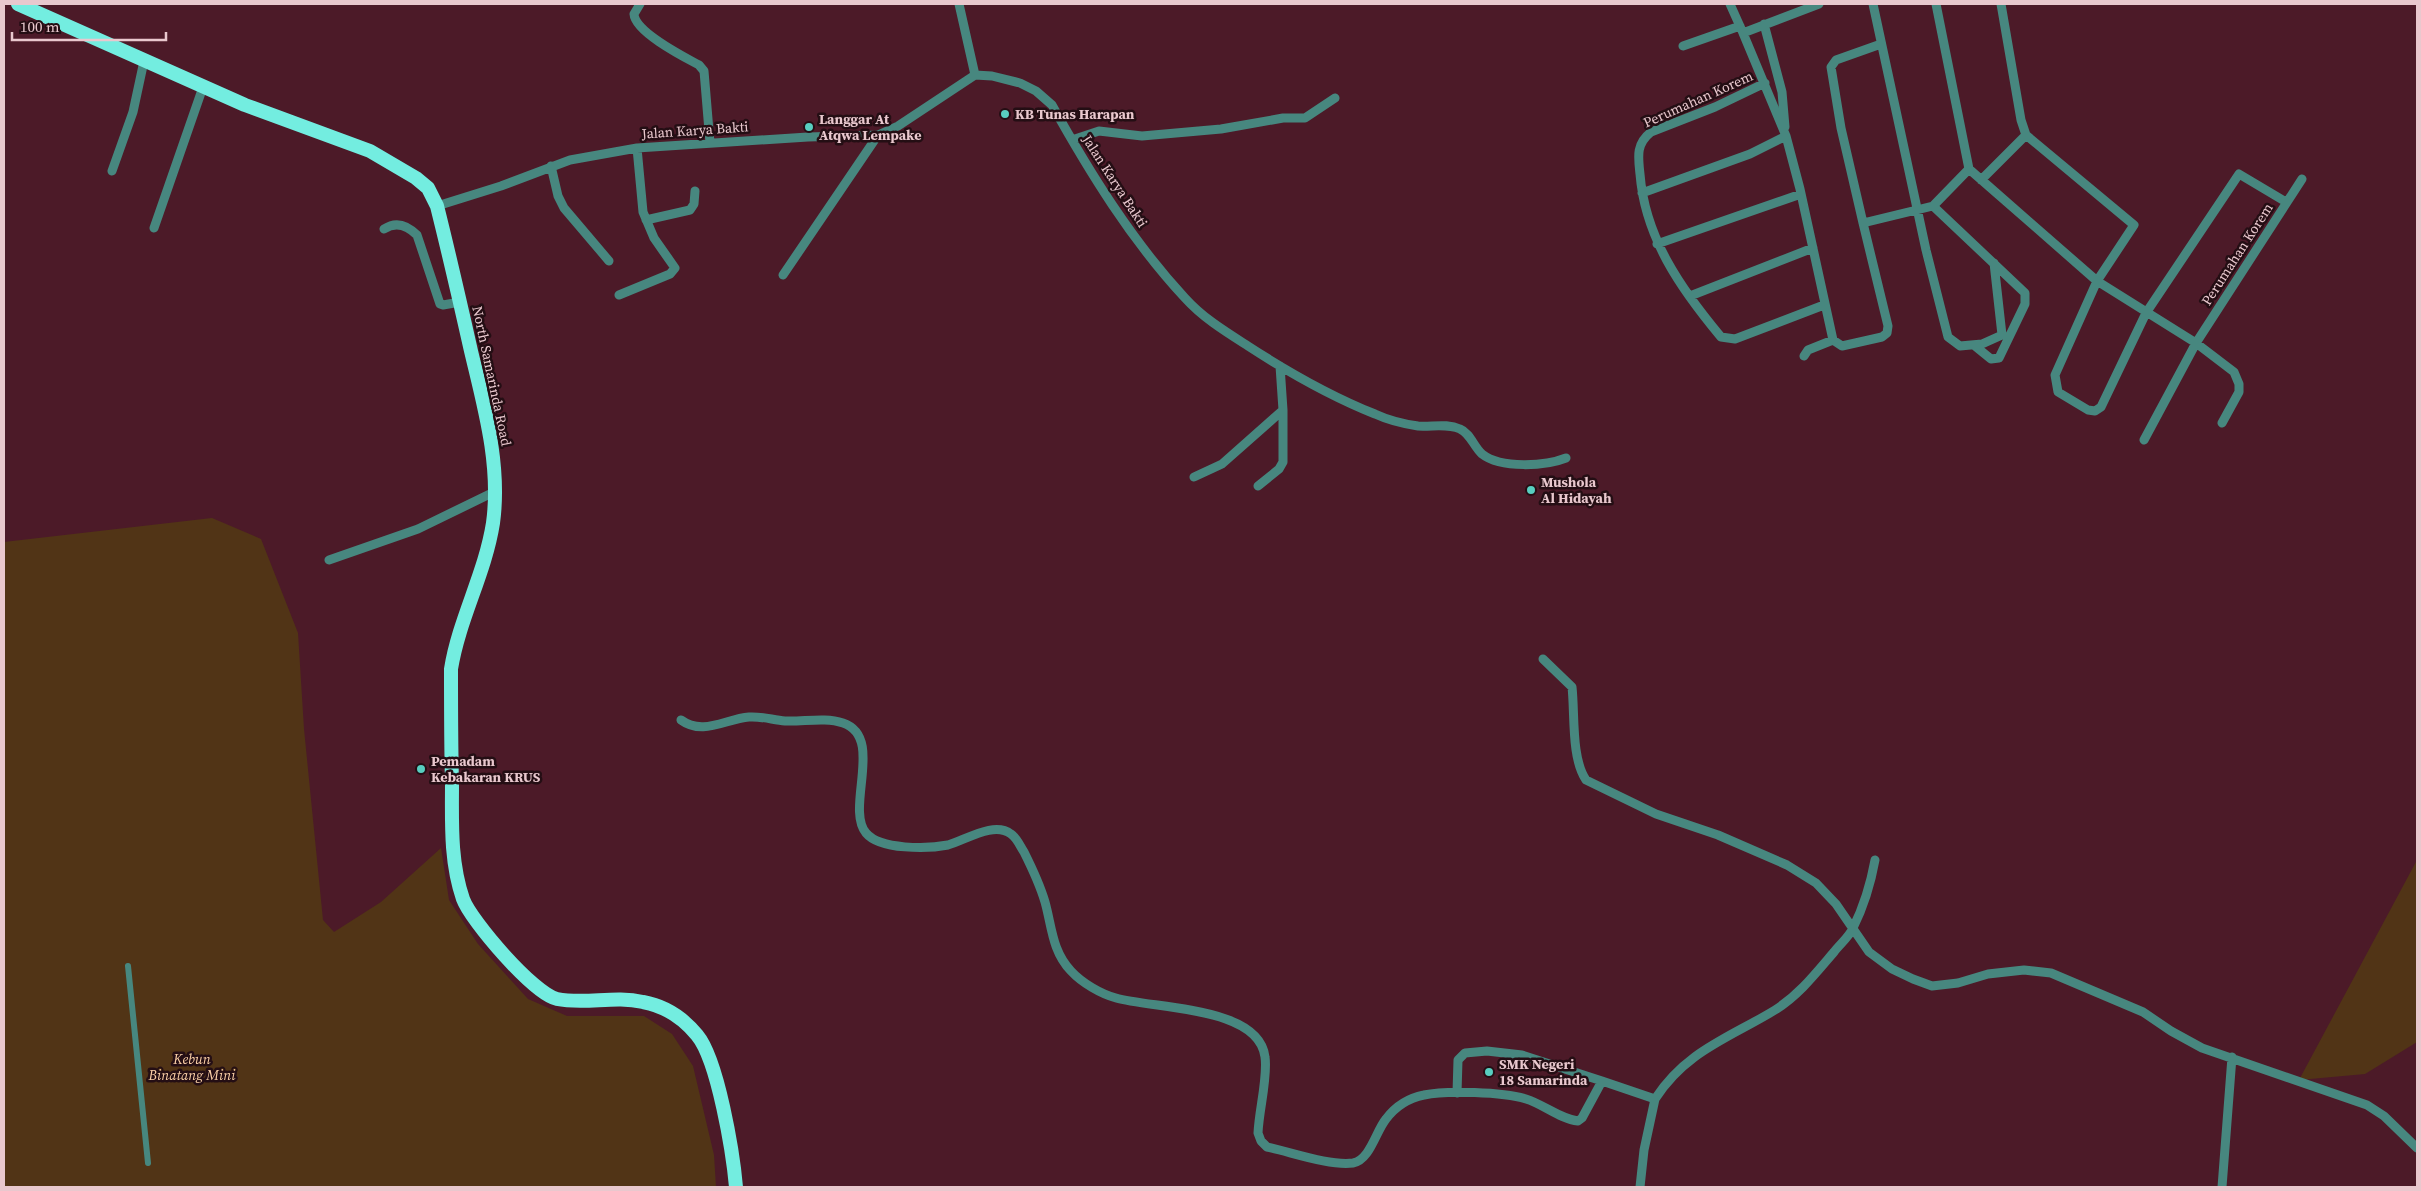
<svg xmlns="http://www.w3.org/2000/svg" width="2421" height="1191" viewBox="0 0 2421 1191" font-family="'Source Serif 4',serif">
	<style>
		.green { fill: #513416 }
		.lines { fill: none; stroke-linecap: round; stroke-linejoin: round }
		.pedestrian { stroke: #47877f; stroke-width: 6 }
		.minor { stroke: #47877f; stroke-width: 9 }
		.trunk { stroke: #73ede0; stroke-width: 14 }
		.poi-dot { fill: #58cec0; stroke: #240e14; stroke-width: 2 }
		.labels { text-anchor: middle; dominant-baseline: central; stroke-width: 5; stroke-linejoin: round; paint-order: stroke }
		.street-label { font-size: 14px; fill: #e9c8ce; stroke: #240e14 }
		.poi-label { font-size: 14px; font-weight: bold; fill: #e9c8ce; stroke: #240e14; text-anchor: start }
		.park-label { font-size: 14px; font-style: italic; fill: #fbd0a7; stroke: #240e14 }
	</style>
	<rect width="100%" height="100%" fill="#4c1a28"/>
	<path class="green" d="M212,518L261,539L298,633L304,729L323,920L334,932L381,902L441,848L449,900L478,944L528,999L567,1016H644L672,1034L693,1066L714,1155L716,1187H4V542Z
		M2417,860V1042L2365,1074L2299,1080Z"/>
	<g class="lines">
		<path class="pedestrian" d="M128,966L148,1163"/>
		<path class="minor" d="M640,4L634,14C635,32 684,57 699,65L704,71L710,143
			M959,4L975,75
			M1730,4L1743,33L1819,4
			M1873,4L1926,250L1948,337L1960,346L1982,344L2002,335L1994,263
			M1936,4L1969,169L2097,281L2196,343L2234,372L2239,384V392L2222,423
			M2001,4L2021,120L2026,135L2134,225L2097,281L2055,375L2058,392L2088,410L2095,411L2101,407L2146,313L2239,174L2286,202
			M1764,24L1782,92L1785,127
			M1743,33L1786,136L1800,189L1833,340L1842,346L1882,337L1887,333L1888,326L1863,223
			M1881,44L1836,60L1831,67L1841,128L1863,223L1933,206L1969,169
			M1683,46L1740,26
			M1765,83L1715,107L1651,132C1636,144 1638,156 1640,174C1645,238 1681,289 1721,337L1735,339L1824,305
			M1072,140L1099,131L1142,136L1221,129L1283,118H1305L1335,98
			M551,166L558,196L564,208L609,261
			M112,171L133,112L144,61
			M1981,180L2026,135
			M1642,193L1750,154L1786,136
			M437,206L501,186L570,160L637,148L808,137L878,135L898,126L975,75L992,76L1020,83L1036,91L1052,105C1090,173 1132,241 1185,298C1203,318 1226,332 1248,346C1288,372 1330,396 1375,414C1388,420 1404,424 1418,426C1432,427 1447,423 1460,429C1470,433 1474,447 1482,454C1501,469 1546,466 1566,458
			M1933,206L2025,293V304L1999,358L1991,359L1975,346
			M646,220L690,210L694,204L695,191
			M154,228L203,87
			M384,229C396,221 407,225 417,235L440,304L443,305L460,302
			M1657,244L1801,194
			M783,275L878,135
			M619,295L670,274L675,268L654,238L643,212L637,148
			M1690,296L1813,248
			M1804,356L1808,350L1833,340
			M2144,440L2196,343L2302,179
			M1194,477L1222,464L1283,410L1280,366
			M1258,486L1279,469L1283,462V410
			M329,560L418,529L496,491
			M1543,659L1572,687C1575,714 1571,758 1586,780L1656,814L1718,835L1787,865L1816,883L1836,904L1869,952L1892,969L1913,979L1932,986L1958,983L1988,974L2024,970L2051,973L2143,1012L2171,1031L2202,1048L2367,1105L2384,1116L2417,1148
			M681,720C703,736 725,719 749,717C761,716 773,720 785,721C803,722 825,717 843,723C885,737 845,808 866,833C880,850 928,849 948,845C966,840 994,821 1011,834C1017,838 1020,846 1024,852C1032,868 1040,885 1045,902C1052,927 1052,951 1071,971C1082,983 1101,994 1116,998C1155,1009 1259,1006 1265,1057C1268,1077 1259,1110 1258,1133L1261,1141L1267,1147C1291,1152 1329,1166 1353,1163C1370,1160 1376,1131 1386,1119C1395,1107 1409,1098 1424,1095C1446,1090 1503,1092 1526,1099C1543,1104 1560,1119 1578,1121L1582,1118L1602,1081L1655,1099L1644,1150L1640,1187
			M1457,1093L1458,1060L1465,1053L1487,1051L1522,1055L1602,1081
			M1655,1099C1686,1051 1729,1038 1775,1010C1799,995 1816,973 1834,952C1840,944 1849,937 1853,928C1863,908 1871,882 1875,860
			M2222,1187L2232,1057"/>
		<path class="trunk" d="M18,4L245,105L370,151L416,178L428,188L437,206C449,254 460,302 471,351C484,406 501,465 493,523C485,574 459,619 451,669C451,707 451,745 452,783C452,822 450,861 463,899C471,921 534,994 557,999C586,1005 614,995 643,1002C665,1006 683,1018 697,1035C718,1060 733,1153 736,1187"/>
	</g>
	<g class="poi-dot">
		<circle cx="1005" cy="114" r="5"/>
		<circle cx="809" cy="127" r="5"/>
		<circle cx="1531" cy="490" r="5"/>
		<circle cx="421" cy="769" r="5"/>
		<circle cx="1489" cy="1072" r="5"/>
	</g>
	<g class="labels">
		<g class="street-label">
			<text transform="translate(1698 99) rotate(-24)">Perumahan Korem</text>
			<text transform="translate(695 130) rotate(-4)">Jalan Karya Bakti</text>
			<text transform="translate(1115 181) rotate(57)">Jalan Karya Bakti</text>
			<text transform="translate(2237 254) rotate(-57)">Perumahan Korem</text>
			<text transform="translate(492 376) rotate(78)">North Samarinda Road</text>
		</g>
		<g class="poi-label">
			<text x="1015" y="114">KB Tunas Harapan</text>
			<text x="819" y="119">Langgar At<tspan x="819" dy="16">Atqwa Lempake</tspan></text>
			<text x="1541" y="482">Mushola<tspan x="1541" dy="16">Al Hidayah</tspan></text>
			<text x="431" y="761">Pemadam<tspan x="431" dy="16">Kebakaran KRUS</tspan></text>
			<text x="1499" y="1064">SMK Negeri<tspan x="1499" dy="16">18 Samarinda</tspan></text>
		</g>
		<g class="park-label">
			<text x="192" y="1059">Kebun<tspan x="192" dy="16">Binatang Mini</tspan></text>
		</g>
	</g>
	<rect width="2421" height="1191" fill="none" stroke="#e9c8ce" stroke-width="10"/>
	<path d="M12 32v8h154v-8" fill="none" stroke="#e9c8ce" stroke-width="2.5"/>
	<text x="20" y="32" font-size="15" fill="#e9c8ce" stroke="#240e14" stroke-width="4" paint-order="stroke">100 m</text>
</svg>
